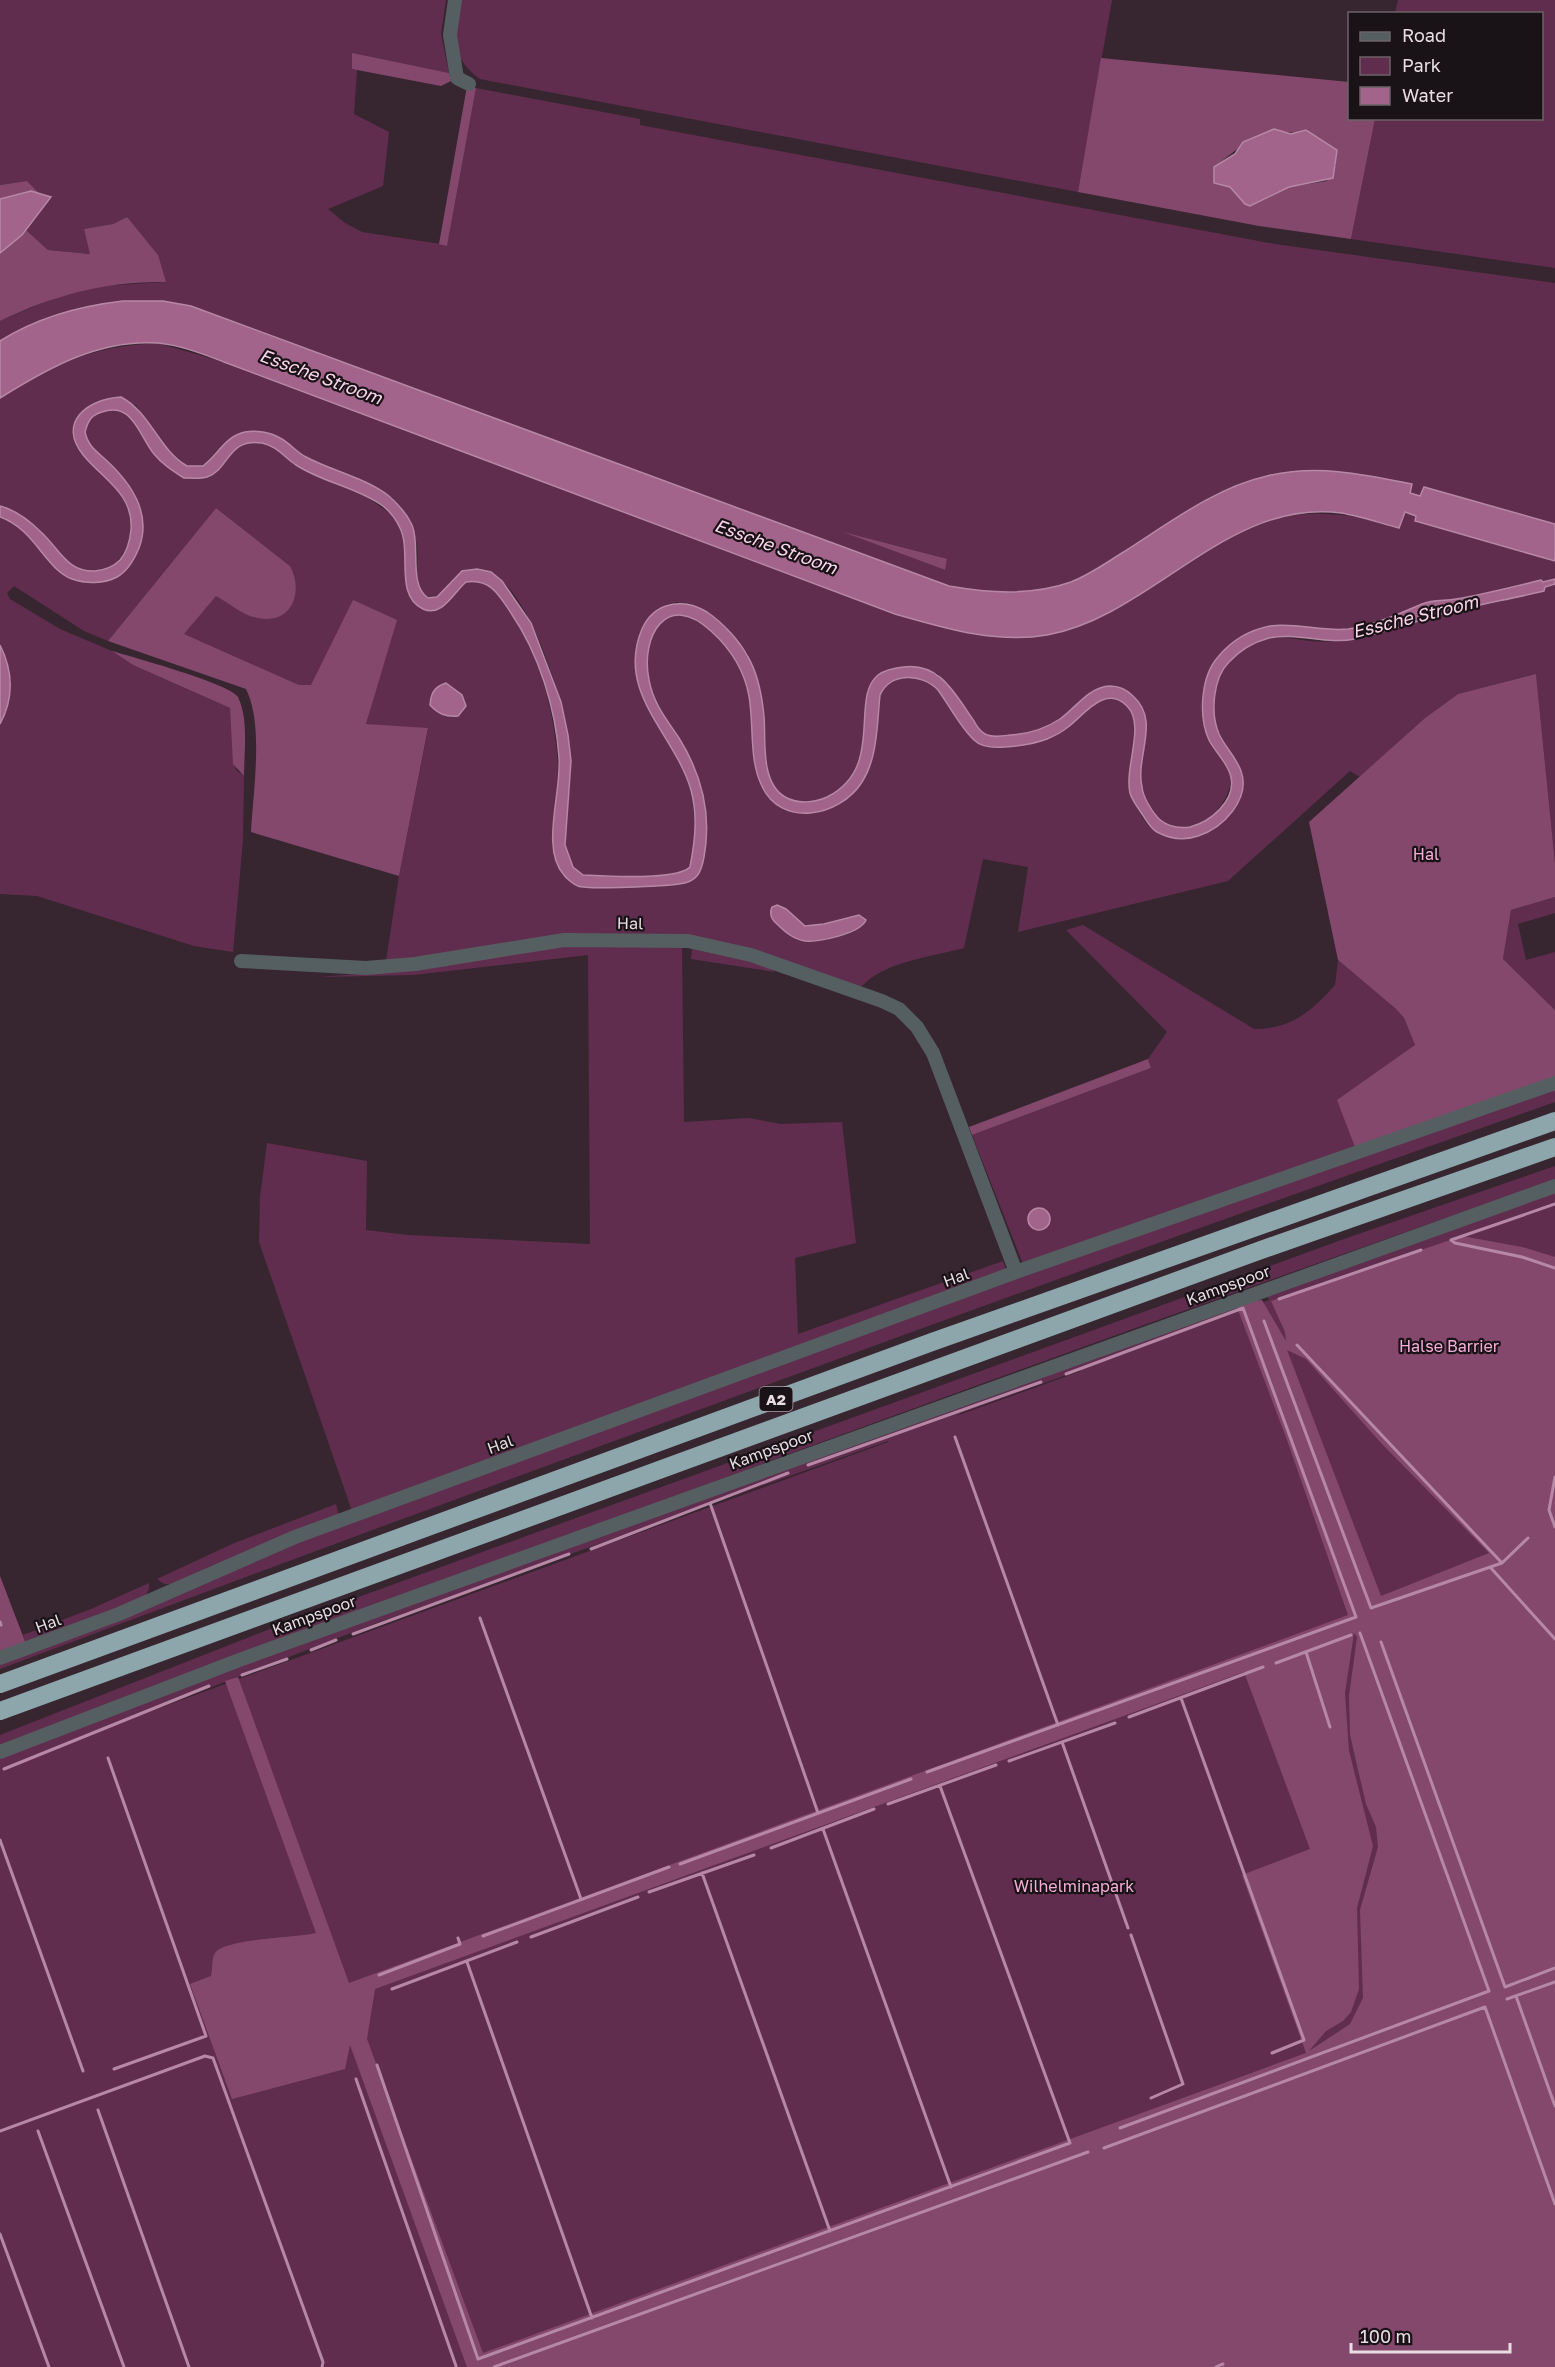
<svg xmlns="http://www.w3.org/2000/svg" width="1555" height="2367" viewBox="0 0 1555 2367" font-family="'Golos Text',sans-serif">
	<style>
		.green { fill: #612d4f; fill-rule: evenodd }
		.forest { fill: #84486d; fill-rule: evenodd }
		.water { fill: #a2648a; stroke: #b788a5; stroke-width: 1.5 }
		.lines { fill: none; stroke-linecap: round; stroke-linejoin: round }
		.stream { stroke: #b788a5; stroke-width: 3 }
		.minor { stroke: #555f61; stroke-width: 14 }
		.highway { stroke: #8ca6ab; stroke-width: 18 }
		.labels { text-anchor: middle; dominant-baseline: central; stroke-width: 4.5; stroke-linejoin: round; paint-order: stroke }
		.shield { fill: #191216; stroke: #aaa0a6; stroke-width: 1.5 }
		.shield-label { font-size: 15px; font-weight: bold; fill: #e8dde3 }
		.park-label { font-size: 16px; fill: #f6aed9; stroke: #191216 }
		.street-label { font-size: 16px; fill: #e8dde3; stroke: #191216 }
		.water-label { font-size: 18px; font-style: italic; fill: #fad5ea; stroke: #191216 }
	</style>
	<rect width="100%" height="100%" fill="#372630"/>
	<path class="green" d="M0,0H446L441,34L449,73L352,54V69L357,70L354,114L389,132L383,186L328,209L345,223L362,232L447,245L476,88L640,119V125L1275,244L1555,283V524L1425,487L1420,496L1409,493L1411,484C1363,474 1316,464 1267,476C1234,484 1204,501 1176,519C1143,540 1108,569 1070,582C1022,599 970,593 922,578L163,301C104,301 51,310 0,341V321L61,295L99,286L166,282L127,217L113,224L84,229L91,254L48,250L26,230L51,197L39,193L27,181L0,185ZM852,535L924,554L945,570Z
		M458,0H1112L1078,192L480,79C449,56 454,34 458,0Z
		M1398,0H1555V268L1351,239L1375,119L1542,118V14L1395,13Z
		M157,343L224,362L895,614C944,628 995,644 1047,635C1138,620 1201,531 1290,516C1312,512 1332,514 1353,516C1375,518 1395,508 1416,516L1415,521L1419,522L1555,561V579L1444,601L1424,603L1409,612L1352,628L1334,630L1288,625L1251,632L1204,685L1208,737L1231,776C1232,807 1190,846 1160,820C1153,815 1146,801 1143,793C1129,761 1160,735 1137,699L1085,696C1077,703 1070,712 1061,718C1042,732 1002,745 981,731L937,673L875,677C868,717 869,774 829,795C818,801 807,803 794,801C759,794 767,740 764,713C762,695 757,673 748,657C732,629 704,618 677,602L659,608L646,621L636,658L670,745L684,770L691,790L696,835L690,868C676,881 604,876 582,875C548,848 573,796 571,759C568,713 534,598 493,574C486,569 471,571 462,571L437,597L431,599C410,592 420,562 417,545C415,535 407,516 401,507C380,478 332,474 303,456C288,447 282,438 264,432L217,450L203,466H187L163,446L136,405L83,409L84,457C102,471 120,487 129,509C140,538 119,576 86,570C56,566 40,516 0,506V398C57,363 89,347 157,343Z
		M119,409L128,414L154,454L184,478L226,457L235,448L248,443H262L276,448L296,465L367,497L392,515L401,529L406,546V584L409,595L443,606L466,582C489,578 497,592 508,609C566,695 557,777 564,875L578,886L684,884C700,878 701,869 704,853C710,824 706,797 695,769C679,725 630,689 652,636C655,628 660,620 669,617C686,612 698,618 710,629C742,659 751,692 754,734C754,745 752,761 757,770C763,785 777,798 786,811L850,797C858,778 872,757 876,737C881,712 871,682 904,678C917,677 929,681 938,690C949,705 961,730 976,741C1009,766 1071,718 1100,701C1154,687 1130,764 1131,791C1131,800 1144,822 1151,828C1158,834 1173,836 1182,839C1194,832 1232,812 1238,801C1252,776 1231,756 1220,735C1206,709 1216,670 1239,652C1277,624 1298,646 1336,641C1367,636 1398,625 1428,617C1467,608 1506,601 1544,591V587L1555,584V863L1536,674L1458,694L1425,718L1360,777L1350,771L1228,881L1018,932L1028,867L983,859L964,948C931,957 885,961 861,987L768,956L621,935L386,961L399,876L428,729L366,725L375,689L318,674L312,685H299L183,634L216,595L255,618L290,566L216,508L108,641L84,631L14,586L7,593L10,599L60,629L112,651L133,665L230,708L236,770L244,776L243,840L233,952L194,946L37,896L0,894V724C14,698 13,671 0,645V518C27,526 38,550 56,568C63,575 77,578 86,583L135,557C135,541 138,503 132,490C121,467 90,457 85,432C89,414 102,410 119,409ZM772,907L786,909L805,926L824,924L859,915L864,925L849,934L823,940Z
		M1555,897V913L1518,924L1526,960L1555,952V1010L1503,959L1511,910Z
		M1083,925L1254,1029C1291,1029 1311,1012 1335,985L1338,960L1396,1009L1404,1018L1415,1045L1355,1147L1023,1264L972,1135L1151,1068L1148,1059L1167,1032L1066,930Z
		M558,946L682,947L684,1122L749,1118L781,1124L842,1122L856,1243L795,1258L798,1334L1003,1261L1006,1270L352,1511L259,1242L260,1197L267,1143L367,1161L366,1230L408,1235L590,1244L588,955L413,975L320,977L381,972Z
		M692,949L764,964L775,972L691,959Z
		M1555,1088V1102C1035,1285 517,1475 0,1669V1664L260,1556L997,1284Z
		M1555,1166V1180C1033,1361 516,1553 0,1750V1735L265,1631L1344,1239Z
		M1555,1191V2367H0V1759L114,1711L1235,1302L1240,1312L1269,1300L1265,1292ZM1080,1370L1081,1371L956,1416L961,1413ZM888,1441V1442L132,1718L379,1622Z
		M336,1504L339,1515L253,1549L172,1584H164L157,1579L232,1544Z
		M149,1583C150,1596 142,1598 132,1603L26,1644L23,1635L91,1609Z"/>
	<path class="forest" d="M352,53L449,73L451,81L441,86L352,69Z
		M1101,58L1349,82L1350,118L1375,119L1351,239L1259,226L1078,192ZM1286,132L1297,133L1336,164L1327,181L1289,187L1251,206L1245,204L1230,187L1214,183V167L1236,150Z
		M467,86L476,88L447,246L439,244Z
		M27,181L39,193L31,191L0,199V185Z
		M127,217L158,255L166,282C106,281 54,295 0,321V253L26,230L48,250L90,254L84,229L113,224Z
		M216,508L290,566C304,592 292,625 258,618C243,616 229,603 216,596L184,634L299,685H311L353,600L397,620L366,724L428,728L399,876L251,832C253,792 264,725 246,689L108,641Z
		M843,532L947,559L945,570Z
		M112,651C132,657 231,684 238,697C249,720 244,752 244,776L233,764L230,708L133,665Z
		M1536,674L1555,863V897L1511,910L1503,959L1555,1010V1077L1355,1147L1337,1100L1415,1045L1404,1018L1396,1009L1338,960L1309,822L1425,718L1458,694Z
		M1148,1059L1151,1068L972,1135L969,1127Z
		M1462,1236L1522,1247L1555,1257V2367H467L350,2045L345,2069L232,2099L190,1984L211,1976C213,1969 211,1960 215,1953C226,1938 296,1938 316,1933L225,1681L238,1677L349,1983L1348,1615L1287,1440L1235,1302L1262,1300L1286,1341L1285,1332L1271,1301ZM1287,1350L1306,1359L1381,1443L1489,1553L1381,1596ZM1354,1633L1357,1637L1349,1696L1350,1735L1366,1804L1376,1827L1378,1847L1360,1910L1363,1998L1350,2024L1309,2051L1326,2031L1343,2021L1351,2012L1359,1989L1357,1908L1373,1846L1349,1751L1345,1693ZM1244,1672L1310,1849L1242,1875L1306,2053L483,2353L367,2039L375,1989Z
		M0,1576L26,1644L0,1653Z"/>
	<path class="water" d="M1274,129L1291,134L1306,130L1337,150L1333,178L1289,187L1250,206L1245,204L1230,187L1214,183V167L1235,154L1243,142Z
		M31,191L51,197L22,235L0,253V199Z
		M123,301H163L191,306L949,586C989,593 1031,596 1071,582C1089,575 1106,563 1122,553C1168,524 1214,488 1267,476C1316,464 1363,474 1412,484L1410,493L1420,496L1424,487L1555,524V561L1419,522L1415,521L1416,516L1405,512L1399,528C1380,523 1360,516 1341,513C1227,498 1152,616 1047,635C995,644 944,628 895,614L224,362C203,354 180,345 158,343C99,339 48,368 0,398V341C38,317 79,306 123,301Z
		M121,397C151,413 158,449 187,466H203C219,454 224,437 245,432C256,430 270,432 280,438C290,443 296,452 306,457C332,471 366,478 389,496C398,504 407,514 412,525C421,546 408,584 428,598L437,597L462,571L477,569L491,572L502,581L531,623L561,702L568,735L571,761L565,845L573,867L583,875C604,876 676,881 690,867C695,841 698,817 691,790C675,734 615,693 642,629C647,618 654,610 666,606C681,601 694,604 707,612C723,623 739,640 748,657C758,674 762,696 764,716C766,741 760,782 785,797C797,804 814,803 827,797C886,767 849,699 878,675C885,670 894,668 903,667C940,662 955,694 974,721C976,725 980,731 985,734C992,738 1002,736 1010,735C1027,734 1045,729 1060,719C1076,708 1088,687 1110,686C1118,686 1127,690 1133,696C1161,721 1135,756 1142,787C1143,797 1151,810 1158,818C1166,826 1179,829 1190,827C1210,822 1236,801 1231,777C1228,763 1215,752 1209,740C1198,716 1201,676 1218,657C1231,641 1250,630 1270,626C1296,622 1322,632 1348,629C1374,625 1399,614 1422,604C1433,599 1445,601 1456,599C1485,594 1513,587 1541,580L1543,582L1555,579V584L1545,587L1544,591C1511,599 1476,605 1442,614C1413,622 1384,633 1355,639C1327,645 1297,632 1269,638C1254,642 1240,650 1229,662C1213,678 1210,713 1219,734C1225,747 1236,757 1241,771C1251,799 1223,828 1198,836C1184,841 1170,839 1157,832C1150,828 1147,821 1142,814C1138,808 1132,800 1130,793C1124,767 1146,725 1127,706C1105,684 1084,715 1068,727C1062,732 1054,736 1047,739C1034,744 1019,746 1005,747C994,748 982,748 974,740C960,727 949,705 938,690C922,673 890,672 880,695C877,723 878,757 862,782C840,817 780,829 761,784C749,758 754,724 749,696C744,669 731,649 711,631C667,590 640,636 649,680C653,703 667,720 679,738C702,775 712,814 704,857C701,873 697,882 679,884C665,886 588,890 578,886C574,885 566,878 564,875C540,848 562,792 559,758C556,709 539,654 511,613C499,595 490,578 466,582C454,592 442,618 423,609C394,595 412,552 400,528C396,519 389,510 380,504C355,487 322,482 296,465C285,458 277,446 262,443C227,438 230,469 207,477C200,479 191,478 184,478C173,471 162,464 154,454C139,436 133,401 102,412C91,415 88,421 85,432C88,446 96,451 106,460C131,483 152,514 139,548C134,560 128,571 117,577C104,584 86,584 72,579C45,569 35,529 0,517V506C16,510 30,521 42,533C60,550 67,572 95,571C105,570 113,567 120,560C127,552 130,540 131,530C134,494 103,479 84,456C56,422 88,399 121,397Z
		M0,645C13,671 14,698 0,724Z
		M446,683L462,695L466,706L458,716C446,717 438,714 430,705C431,693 434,687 446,683Z
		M777,905L786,909L805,926L824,924L859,915L866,920C860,934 819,942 805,941C793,939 785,932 777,924C771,919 769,914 772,907Z
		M1028 1219a11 11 0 1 1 22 0a11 11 0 1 1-22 0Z"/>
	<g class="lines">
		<path class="stream" d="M1555,1204L1451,1240L1455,1243L1522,1257L1555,1268
			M1279,1299L1421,1250
			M1264,1321L1371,1608L1502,1563L1528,1538
			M1297,1345L1502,1563
			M955,1437L1058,1725
			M808,1465L1041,1382
			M1555,1477L1549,1510L1555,1527
			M710,1503L818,1813
			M591,1549L788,1473
			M1490,1567L1555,1639
			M480,1618L581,1899
			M0,1622L1,1625
			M353,1634L569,1554
			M1381,1642L1505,1987L1555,1968
			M311,1650L336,1640
			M1306,1652L1330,1727
			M1276,1663L1351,1635
			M242,1675L287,1659
			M1181,1698L1304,2040L1272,2053
			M1129,1717L1263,1667
			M1062,1742L1128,1928
			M108,1758L206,2036L114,2069
			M1009,1761L1115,1723
			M4,1769L209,1686
			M927,1772L1356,1617L1243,1308L1066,1374
			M888,1804L996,1765
			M823,1829L951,2187
			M0,1840L83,2071
			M771,1848L874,1809
			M680,1864L911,1779
			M702,1873L830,2231
			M649,1892L754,1855
			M1131,1935L1183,2084L1151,2098
			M483,1936L669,1867
			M531,1937L638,1897
			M467,1962L592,2318
			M379,1975L460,1944L458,1938
			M392,1989L517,1942
			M1516,1996L1555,2106
			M1507,1999L1555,1982
			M377,2065L478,2359L1070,2143L940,1786
			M356,2079L456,2366
			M98,2110L189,2367
			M1120,2128L1489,1991L1360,1633
			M0,2131L205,2056L213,2058L323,2362L322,2367
			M38,2131L124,2367
			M1104,2148L1485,2007L1555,2204
			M0,2234L49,2367
			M494,2367L1088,2152
			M1216,2367L1223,2364"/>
		<path class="minor" d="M455,0L450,35L457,78L469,84
			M241,961L366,968L415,964L564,940L688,941L751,955L882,1001L899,1009L917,1027L933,1053L1016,1272
			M0,1658L119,1614L295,1537L1016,1272L1555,1083
			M0,1752L242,1659L1555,1186"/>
		<path class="highway" d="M0,1684L932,1342L1555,1121
			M0,1711L1261,1250L1555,1147"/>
	</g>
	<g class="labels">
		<rect class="shield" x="759.5" y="1387" width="33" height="24" rx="4.5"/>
		<g class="shield-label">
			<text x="776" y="1399">A2</text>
		</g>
		<g class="park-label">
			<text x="1426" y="854">Hal</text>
			<text x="1449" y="1346">Halse Barrier</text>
			<text x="1074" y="1886">Wilhelminapark</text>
		</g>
		<g class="street-label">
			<text transform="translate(630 923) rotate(1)">Hal</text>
			<text transform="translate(956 1277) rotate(-20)">Hal</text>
			<text transform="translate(1228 1285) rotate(-20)">Kampspoor</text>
			<text transform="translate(500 1444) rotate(-20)">Hal</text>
			<text transform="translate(771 1449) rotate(-20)">Kampspoor</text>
			<text transform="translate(314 1615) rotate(-20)">Kampspoor</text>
			<text transform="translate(48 1623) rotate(-20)">Hal</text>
		</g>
		<g class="water-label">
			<text transform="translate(321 376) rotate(20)">Essche Stroom</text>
			<text transform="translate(776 546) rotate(20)">Essche Stroom</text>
			<text transform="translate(1415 616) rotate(-14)">Essche Stroom</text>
		</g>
	</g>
	<rect x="1348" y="12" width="195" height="108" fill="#191216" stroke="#6c6368" stroke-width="1.5"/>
	<rect x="1360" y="32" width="30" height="9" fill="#555f61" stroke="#6c6368" stroke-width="1.5"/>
	<text x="1402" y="42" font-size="18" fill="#e8dde3">Road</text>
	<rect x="1360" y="57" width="30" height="18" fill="#612d4f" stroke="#6c6368" stroke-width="1.5"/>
	<text x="1402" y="72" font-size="18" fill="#e8dde3">Park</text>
	<rect x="1360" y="87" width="30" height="18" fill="#a2648a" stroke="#6c6368" stroke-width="1.5"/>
	<text x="1402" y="102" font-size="18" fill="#e8dde3">Water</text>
	<path d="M1351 2343v9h159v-9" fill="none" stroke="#e8dde3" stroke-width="3"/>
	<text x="1360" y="2343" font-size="18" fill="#e8dde3" stroke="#191216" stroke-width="4.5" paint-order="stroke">100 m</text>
</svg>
